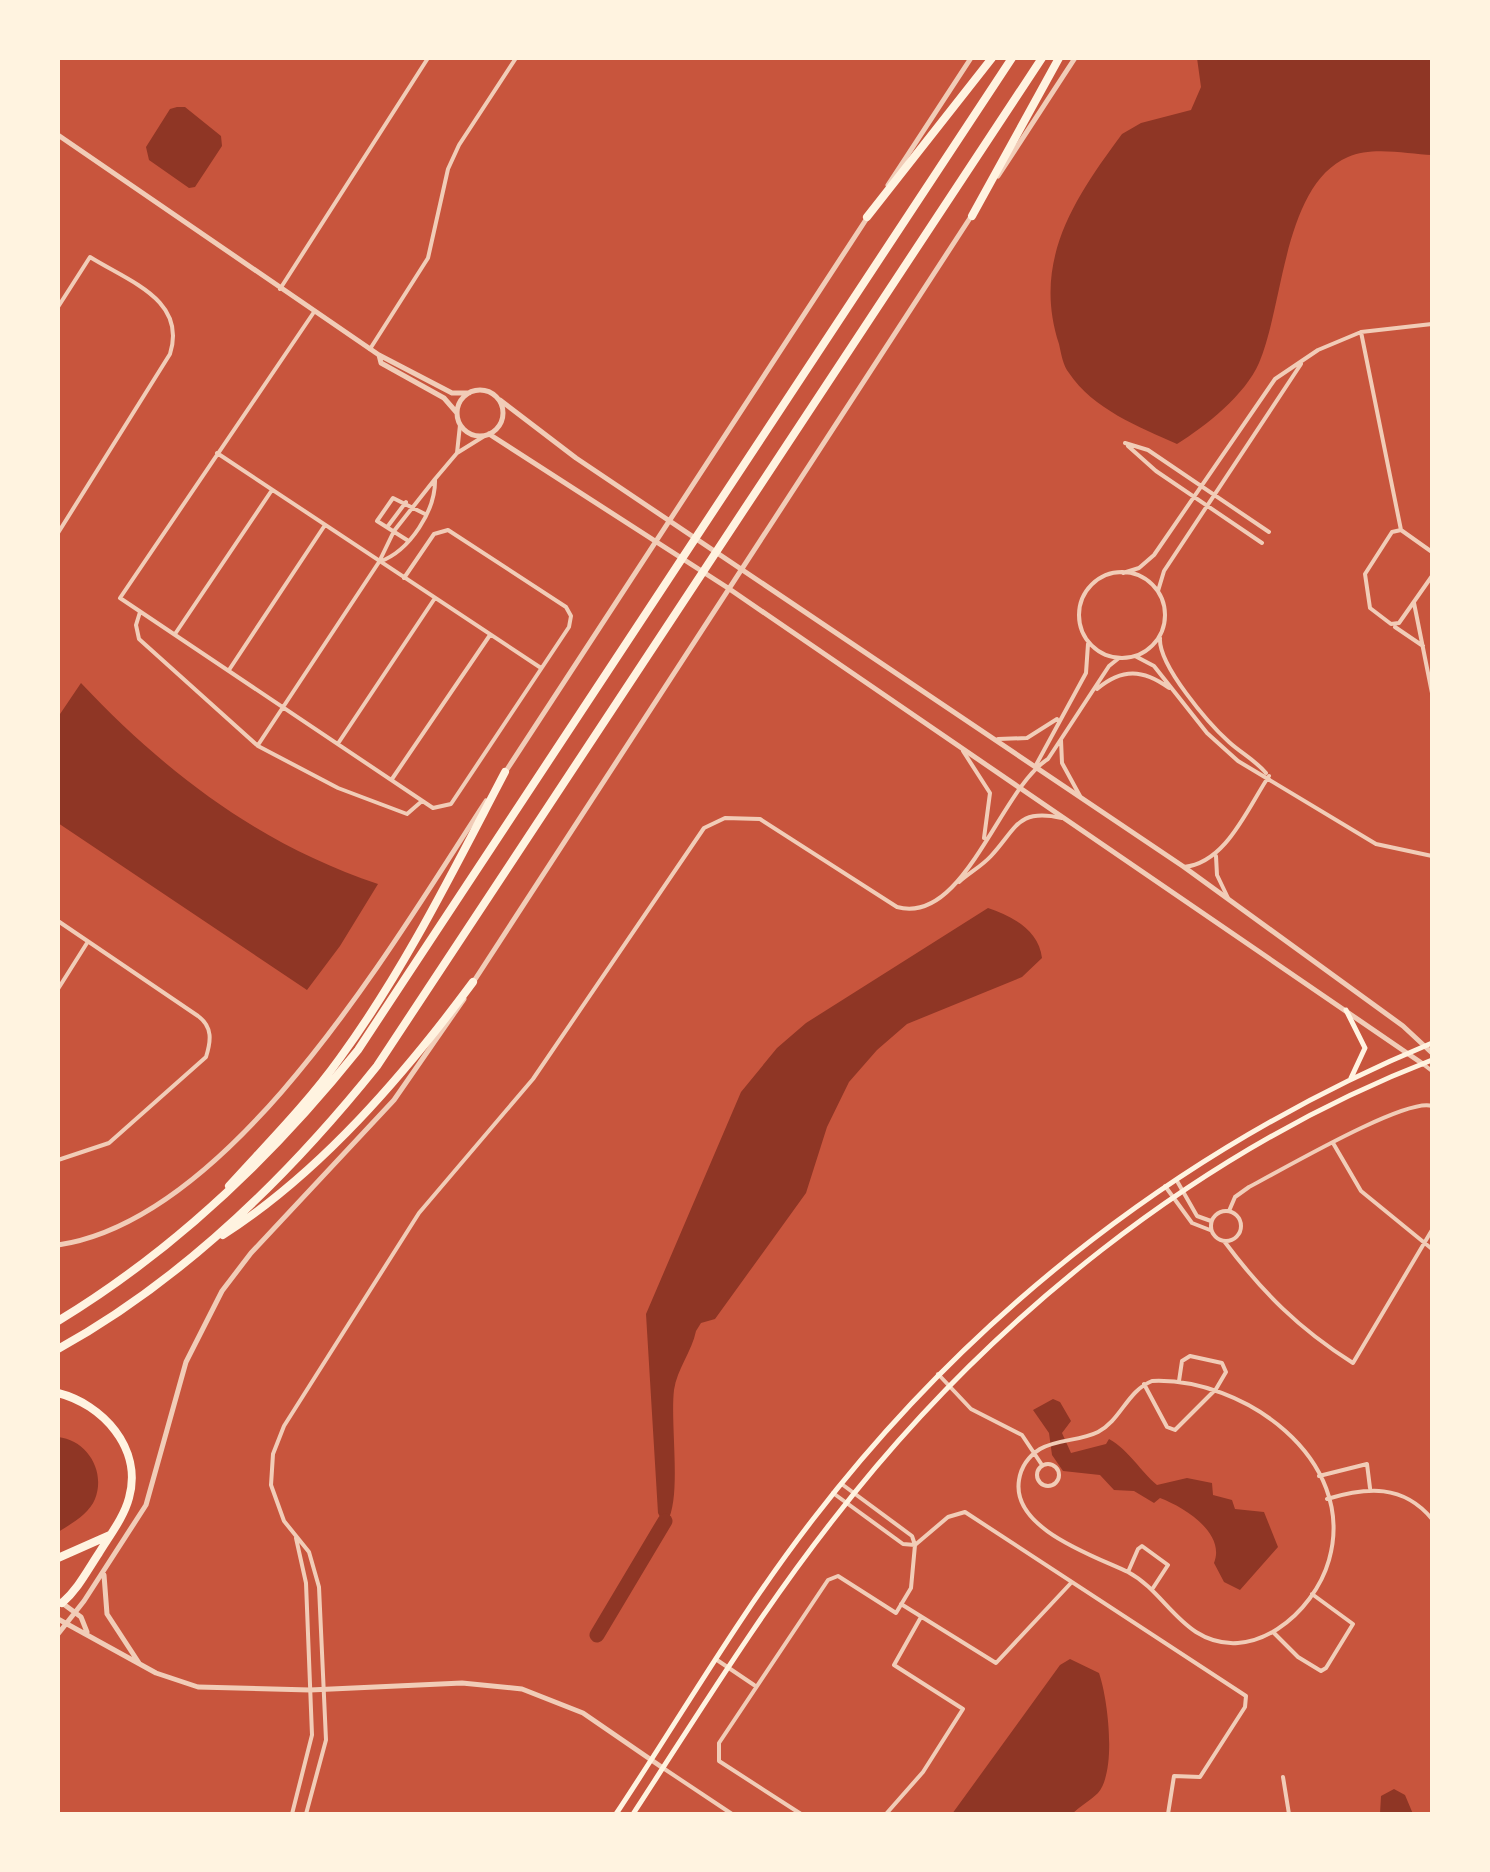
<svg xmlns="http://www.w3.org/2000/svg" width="1490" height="1872" viewBox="0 0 1490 1872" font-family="Raleway,sans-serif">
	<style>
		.water { fill: #8f3625 }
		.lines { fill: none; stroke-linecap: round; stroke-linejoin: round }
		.river { stroke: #8f3625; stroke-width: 15 }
		.minor { stroke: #f1ccb7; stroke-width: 4 }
		.tertiary { stroke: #f1ccb7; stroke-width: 5 }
		.secondary { stroke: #fff3e0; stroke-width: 5 }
		.motorway { stroke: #fff3e0; stroke-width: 8 }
	</style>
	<rect width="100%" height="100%" fill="#c8553d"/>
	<path class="water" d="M1197,58H1432V155C1408,154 1372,146 1348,157C1283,185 1284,305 1259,363C1245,395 1206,426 1177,444C1139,427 1093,409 1069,373C1063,366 1061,353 1059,344C1032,261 1074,199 1122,134L1141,123L1191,110L1201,87Z
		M177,107H185L221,136L222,146L195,187L189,188L149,160L146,147L170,109Z
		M81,683C166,773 259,844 378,884L340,946L307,990L58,823V717Z
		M988,908C1012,916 1039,930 1042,958L1022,977L907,1024L877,1050L849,1082L827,1127L806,1193L715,1319L701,1323L696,1331C692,1351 677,1369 674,1390C670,1425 682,1497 667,1522L662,1521L658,1513L646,1314L741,1092L777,1048L806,1023Z
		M1053,1399L1060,1402L1071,1421L1062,1433L1071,1453L1106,1444L1109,1439C1130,1451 1140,1471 1157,1485L1187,1478L1212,1483L1213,1495L1232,1500L1235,1509L1264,1512L1278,1547L1240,1590L1224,1582L1214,1563C1226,1533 1184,1507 1160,1498L1154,1503L1134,1491L1114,1490L1100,1475L1063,1471L1052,1455L1049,1433L1033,1410Z
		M58,1437C87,1440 106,1471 95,1499C89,1514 71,1524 58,1532Z
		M1070,1659L1099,1673C1108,1699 1117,1771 1098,1793C1090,1801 1080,1806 1072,1814H952L1060,1665Z
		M1394,1789L1405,1795L1413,1814H1380L1381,1796Z"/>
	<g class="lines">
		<path class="river" d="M597,1635L665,1521"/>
		<path class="minor" d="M280,289L428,58
			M58,307L90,257C130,282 187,300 170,354L58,533
			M314,312L120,598L433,808L451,804L569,627L571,616L566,607L448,530L434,534L404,578
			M1361,332L1401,530L1432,552
			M370,349L428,258L448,169L459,145L516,58
			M1125,443L1148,450L1269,532
			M1128,446L1156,471L1262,543
			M217,453L541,668
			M457,453L460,425
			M435,479C436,510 410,551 379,562L394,531Z
			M435,479L457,453L486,435
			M388,526L406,502
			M1401,530L1392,532L1365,574L1370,608L1391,624L1399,623L1432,576
			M407,540L377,521L393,498L425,514
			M1079 615a43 43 0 1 1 86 0a43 43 0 1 1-86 0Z
			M1123,573L1139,568L1154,555L1275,379L1318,350L1361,332L1432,324
			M1158,591L1164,571L1301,364
			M1414,603L1432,693
			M140,612L136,625L139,639L258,746L338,788L407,814L422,801
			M1395,627L1423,646
			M175,634L272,490
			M1160,638C1158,665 1209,724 1229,742C1241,753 1255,760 1266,773
			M1135,656L1154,666L1207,733L1238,761L1376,844L1432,856
			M229,670L325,525
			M1097,689C1122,668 1143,669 1169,688
			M998,739L1027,738L1057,719
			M1061,740L1062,763L1080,796
			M339,742L435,598
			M258,745L379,562
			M963,751L990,793L984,838
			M1036,765L1086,673L1088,644
			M392,779L490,635
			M1216,856L1217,875L1228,898
			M1184,867C1226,863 1247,809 1269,776
			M959,882C969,873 982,866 991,856C1017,828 1017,808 1062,818
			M58,921L198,1016C213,1027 211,1041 206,1057L109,1143L58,1160
			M58,989L87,943
			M1423,1064L1432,1071
			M1333,1143L1361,1191L1432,1249
			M1177,1181L1197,1216L1211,1221
			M1165,1186L1192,1223L1210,1230
			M1211 1226a15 15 0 1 1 30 0a15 15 0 1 1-30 0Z
			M1229,1211L1235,1197L1249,1187C1280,1171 1406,1097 1432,1106
			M1224,1241C1262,1292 1299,1329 1353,1363L1432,1230
			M938,1374L971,1409L1022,1435L1042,1465
			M1152,1381C1242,1377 1358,1458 1329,1560C1314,1613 1251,1667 1196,1632C1170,1615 1156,1587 1128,1572C1095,1556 1011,1529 1019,1480C1021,1467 1029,1456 1040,1449C1057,1439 1080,1441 1098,1432C1121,1420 1127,1391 1152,1381Z
			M1144,1384L1167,1427L1175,1430L1216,1389L1226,1372L1222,1363L1190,1356L1182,1361L1179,1381
			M1037 1475a11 11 0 1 1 22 0a11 11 0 1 1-22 0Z
			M1319,1476L1367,1464L1370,1488
			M843,1485L912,1536L915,1545
			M833,1493L903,1544L915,1545
			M1327,1499C1367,1487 1403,1484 1432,1519
			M915,1545L948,1517L965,1512L1246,1696L1245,1707L1200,1777L1174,1776L1168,1814
			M1128,1572L1138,1549L1142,1546L1168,1565L1153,1588
			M901,1604L996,1663L1070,1584
			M1274,1633L1298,1657L1321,1671L1326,1668L1353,1624L1312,1594
			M717,1660L754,1685
			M663,1768L732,1814
			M1283,1777L1289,1814
			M292,1814L312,1735L306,1583L296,1538
			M306,1814L326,1740L319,1587L309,1552L284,1521L271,1485L273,1454L284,1426L419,1213L533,1079L704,828L725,818L760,819L897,907C964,926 1000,789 1048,759L1109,666L1119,658
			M801,1814L719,1761V1743L828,1580L838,1576L896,1613L911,1588L915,1545
			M886,1814L923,1772L963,1709L894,1665L921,1617"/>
		<path class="tertiary" d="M58,135L379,355
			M998,176L1075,58
			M888,185L971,58
			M457 413a23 23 0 1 1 46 0a23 23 0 1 1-46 0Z
			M500,400L576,458L1184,867L1403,1026L1432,1053
			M457,413L444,398L381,363L379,355L452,393H469
			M489,434L728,588L1423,1064
			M506,771L869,215
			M474,981L972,215
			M58,1245C234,1219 395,940 486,801
			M104,1575L107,1614L139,1663
			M58,1600L81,1617L87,1632
			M58,1619L156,1673L198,1687L310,1690L462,1683L522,1689L583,1713L663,1768
			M58,1634L84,1601L146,1505L186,1362L222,1291L251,1253L394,1100L464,999"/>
		<path class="secondary" d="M1346,1010L1365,1048L1351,1078
			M616,1814C681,1716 741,1612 814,1518C976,1308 1187,1145 1432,1043
			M633,1814C697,1716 760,1613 833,1520C986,1322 1197,1151 1432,1060"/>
		<path class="motorway" d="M972,216L1059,58
			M867,217L992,58
			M229,1186C267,1144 307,1104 340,1058C405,969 454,869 505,772
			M223,1235C321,1172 404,1075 473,982
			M58,1321C175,1250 273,1156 358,1050L1012,58
			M58,1349C183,1280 288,1177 377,1066L1042,58
			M58,1393C102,1404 143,1448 129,1498C124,1517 110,1535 99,1553C87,1571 78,1589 62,1603
			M58,1558L110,1535"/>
	</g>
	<rect width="1490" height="1872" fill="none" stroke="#fff3e0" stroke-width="120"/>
</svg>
